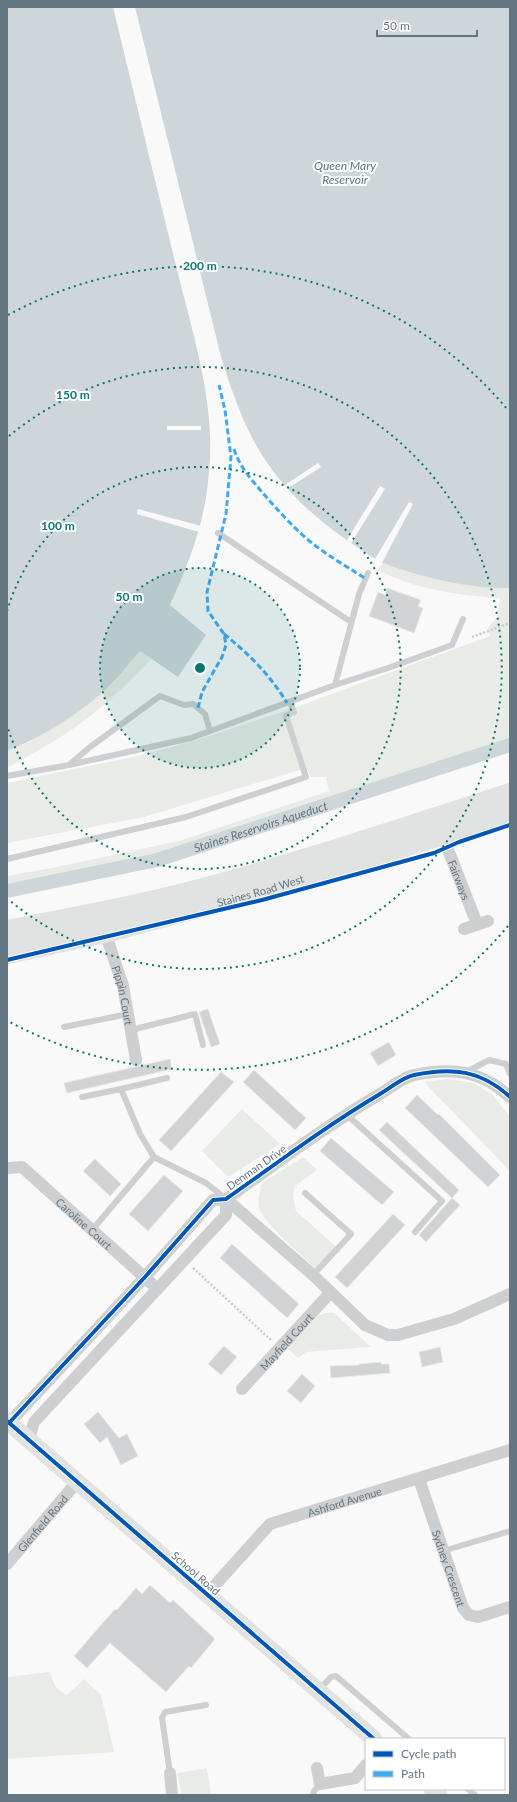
<svg xmlns="http://www.w3.org/2000/svg" width="517" height="1802" viewBox="0 0 517 1802" font-family="Lato,sans-serif">
	<style>
		.green { fill: #e8ebe6 }
		.water { fill: #ced6d9 }
		.pier { fill: #f9f9f9 }
		.lines { fill: none; stroke-linecap: round; stroke-linejoin: round }
		.canal { stroke: #ced6d9; stroke-width: 14 }
		.building { fill: #d0d2d3; stroke: #e8e8e8 }
		.path { stroke: #cbcccd; stroke-width: 2.5; stroke-dasharray: 2 2; stroke-linecap: butt }
		.lane { stroke: #cecfd0; stroke-width: 6 }
		.street { stroke: #cecfd0; stroke-width: 12 }
		.secondary { stroke: #e1e2e2; stroke-width: 17 }
		.highway { stroke: #e1e2e2; stroke-width: 22 }
		.quiet { stroke: #3fa9f5; stroke-width: 3; stroke-dasharray: 6 3; stroke-linecap: butt }
		.cycleway-casing { stroke: #fff; stroke-width: 6 }
		.cycleway { stroke: #0057b8; stroke-width: 4 }
		.ring { fill: none; stroke: #0f766e; stroke-width: 2; stroke-dasharray: 2 4 }
		.labels { text-anchor: middle; dominant-baseline: central; stroke-width: 4; stroke-linejoin: round; paint-order: stroke }
		.street-label { font-size: 11px; fill: #657683; stroke: #fff }
		.water-label { font-size: 12px; font-style: italic; fill: #60757c; stroke: #fff }
		.centre { fill: #0f766e; stroke: #fff; stroke-width: 2 }
		.ring-label { font-size: 12px; text-anchor: middle; font-weight: bold; fill: #0f766e; stroke: #fff; stroke-width: 4; stroke-linejoin: round; paint-order: stroke }
	</style>
	<rect width="100%" height="100%" fill="#f9f9f9"/>
	<path class="green" d="M382,563C423,575 466,589 510,588V740L159,855L7,886V876L52,868L179,841L329,791L326,777H311L306,768L144,817L7,843V783L143,755L200,739L299,706L490,636L488,628L498,616L500,598C459,595 416,590 378,570Z
		M140,651L151,659C115,697 83,726 37,751C27,757 17,763 7,767V751L31,741L103,691Z
		M447,1079L474,1083L494,1096L509,1116L510,1171L424,1082Z
		M242,1109L280,1144L228,1177L202,1151Z
		M303,1157L317,1170L295,1186L293,1197L296,1211L341,1251L315,1268C302,1255 264,1224 259,1208C257,1200 260,1191 262,1183Z
		M325,1313H334L371,1347L306,1352L298,1358L288,1349L289,1346L318,1316Z
		M50,1672C54,1685 55,1689 67,1695L84,1679L101,1695L114,1752L7,1759V1677Z
		M207,1768L211,1795H182L177,1773Z"/>
	<path class="water" d="M7,7H113C134,94 155,181 177,269C193,335 216,404 209,472C205,523 190,560 170,605L206,635L178,677L140,651C128,664 116,680 103,692C74,717 42,737 7,751Z
		M135,7H510V588C470,589 420,577 383,563C374,559 365,552 357,547C320,523 286,493 262,455C243,425 232,391 221,357Z"/>
	<path class="pier" d="M167,426H201V430H167Z
		M318,463L321,467L287,489L285,485Z
		M380,486L385,489L351,543L347,540Z
		M409,502L413,504L382,563L375,559Z
		M138,509L201,526L199,532L137,514Z"/>
	<g class="lines">
		<path class="canal" id="s1" d="M7,891L157,860L510,745"/>
	</g>
	<path class="building" d="M387,588L421,600L418,606L423,608L414,633L369,616L378,592L385,595Z
		M208,1009L220,1044L211,1047L199,1012Z
		M389,1042L396,1055L378,1066L370,1053Z
		M170,1059L172,1069L67,1093L64,1083Z
		M254,1070L306,1118L295,1130L243,1082Z
		M221,1072L234,1082L171,1151L159,1140Z
		M417,1095L438,1115L439,1114L500,1175L488,1187L405,1108Z
		M387,1122L459,1190L452,1198L379,1130Z
		M331,1138L394,1192L382,1205L320,1151Z
		M95,1159L121,1184L110,1196L83,1171Z
		M164,1175L183,1191L148,1231L129,1214Z
		M452,1198L460,1205L426,1242L419,1235Z
		M393,1214L405,1225L347,1288L335,1277Z
		M232,1244L299,1304L287,1318L220,1258Z
		M224,1346L237,1357L221,1375L208,1364Z
		M440,1347L443,1362L422,1367L419,1352Z
		M381,1362V1364H389L390,1373L331,1378L330,1366L359,1365V1364Z
		M302,1374L315,1386L301,1403L287,1391Z
		M98,1412L119,1438L127,1434L138,1456L121,1465L107,1437L100,1443L84,1424Z
		M150,1585L170,1603L173,1600L215,1639L191,1668L189,1666L166,1692L110,1643L87,1668L74,1656L115,1609L117,1610L136,1588L142,1594Z"/>
	<g class="lines">
		<path class="path" d="M472,637L510,623
			M193,1268L272,1341"/>
		<path class="lane" d="M218,533L351,622
			M335,685L359,594L368,573
			M70,764L90,747L160,696L184,705L193,704L205,714L210,731
			M7,776L69,765L191,738L335,685L388,668L452,645L463,619
			M7,859L186,817L306,777L286,716L294,712L290,702
			M64,1027L128,1014
			M131,1030L195,1014L203,1045
			M466,1072L489,1060L506,1064L510,1074
			M167,1078L121,1089L140,1134L154,1157L206,1183L225,1198
			M82,1097L121,1089
			M346,1114L442,1201L415,1232
			M305,1193L351,1234L313,1275
			M92,1230L154,1157
			M443,1551L510,1531
			M319,1690L331,1677L336,1676L409,1739
			M170,1773L162,1718L165,1712L206,1705
			M468,1789L475,1795
			M313,1795L314,1791L320,1784"/>
		<g class="street">
			<path id="s2" d="M442,834L477,924"/>
			<path d="M464,929L488,921"/>
			<path id="s3" d="M105,932L123,986L136,1060"/>
			<path id="s4" d="M9,1168L22,1167L151,1283"/>
			<path d="M226,1199L313,1275L365,1325L388,1335H398L454,1319L510,1294"/>
			<path id="s5" d="M242,1389L330,1293"/>
			<path d="M9,1423L145,1277L213,1200L226,1199C277,1163 326,1126 380,1094C390,1088 403,1077 414,1075C452,1067 481,1070 510,1097"/>
			<path d="M29,1440L34,1422L226,1215V1199"/>
			<path id="s6" d="M419,1479L463,1608L469,1615L478,1617L510,1607"/>
			<path id="s7" d="M7,1564L77,1482"/>
			<path id="s8" d="M207,1594L270,1524L510,1450"/>
			<path d="M317,1768L320,1784L355,1778L366,1765"/>
			<path d="M170,1773L172,1795"/>
		</g>
		<path class="secondary" d="M7,1421L374,1739
			M432,1789L439,1795"/>
		<g class="highway">
			<path d="M7,931C63,920 120,910 176,896C289,867 399,830 510,794"/>
			<path id="s9" d="M7,953L105,932L266,889L510,813"/>
		</g>
		<path class="quiet" d="M234,449C239,466 251,479 262,492C276,508 291,525 307,539C325,554 346,566 366,579
			M224,634C248,653 271,676 287,703
			M198,708L202,692L222,657L226,645L224,634L208,611L207,592L226,514L231,457L225,410L219,385"/>
		<g class="cycleway-casing">
			<path id="cycleway" d="M7,960L262,900L434,853L459,842L510,825
				M7,1421L374,1739
				M9,1423L145,1277L213,1200L226,1199C277,1163 326,1126 380,1094C390,1088 403,1077 414,1075C452,1067 481,1070 510,1097"/>
		</g>
		<use href="#cycleway" class="cycleway"/>
	</g>
	<circle cx="200" cy="668" r="100" fill="#0f766e" fill-opacity=".12"/>
	<g class="ring">
		<circle cx="200" cy="668" r="100"/>
		<path d="M7 611A201 201 0 1 1 7 725"/>
		<path d="M9 436A301 301 0 1 1 9 900"/>
		<path d="M508 926A402 402 0 0 1 8 1021M8 315A402 402 0 0 1 508 410"/>
	</g>
	<g class="labels">
		<g class="street-label">
			<text stroke="none"><textPath href="#s2" startOffset="49">Fairways</textPath></text>
			<text stroke="none"><textPath href="#s9" startOffset="261">Staines Road West</textPath></text>
			<text stroke="none"><textPath href="#s3" startOffset="66">Pippin Court</textPath></text>
			<text transform="translate(256 1167) rotate(-35)">Denman Drive</text>
			<text stroke="none"><textPath href="#s4" startOffset="97">Caroline Court</textPath></text>
			<text stroke="none"><textPath href="#s5" startOffset="65">Mayfield Court</textPath></text>
			<text stroke="none"><textPath href="#s8" startOffset="172">Ashford Avenue</textPath></text>
			<text stroke="none"><textPath href="#s7" startOffset="54">Glenfield Road</textPath></text>
			<text stroke="none"><textPath href="#s6" startOffset="94">Sydney Crescent</textPath></text>
			<text transform="translate(196 1573) rotate(41)">School Road</text>
		</g>
		<g class="water-label">
			<text x="345" y="165">Queen Mary<tspan x="345" dy="14">Reservoir</tspan></text>
			<text stroke="none"><textPath href="#s1" startOffset="262">Staines Reservoirs Aqueduct</textPath></text>
		</g>
	</g>
	<circle cx="200" cy="668" r="6" class="centre"/>
	<g class="ring-label">
		<text x="200" y="270">200 m</text>
		<text x="73" y="399">150 m</text>
		<text x="58" y="530">100 m</text>
		<text x="129" y="601">50 m</text>
	</g>
	<rect width="517" height="1802" fill="none" stroke="#657683" stroke-width="16"/>
	<rect x="365" y="1738" width="140" height="52" fill="#ffffff" stroke="#c1c8cd"/>
	<rect x="373" y="1751" width="20" height="6" fill="#0057b8" stroke="#c1c8cd"/>
	<text x="401" y="1758" font-size="12" fill="#657683">Cycle path</text>
	<rect x="373" y="1771" width="20" height="6" fill="#3fa9f5" stroke="#c1c8cd"/>
	<text x="401" y="1778" font-size="12" fill="#657683">Path</text>
	<path d="M377 30v6h100v-6" fill="none" stroke="#657683" stroke-width="2"/>
	<text x="383" y="30" font-size="12" fill="#657683" stroke="#ffffff" stroke-width="3" paint-order="stroke">50 m</text>
</svg>
